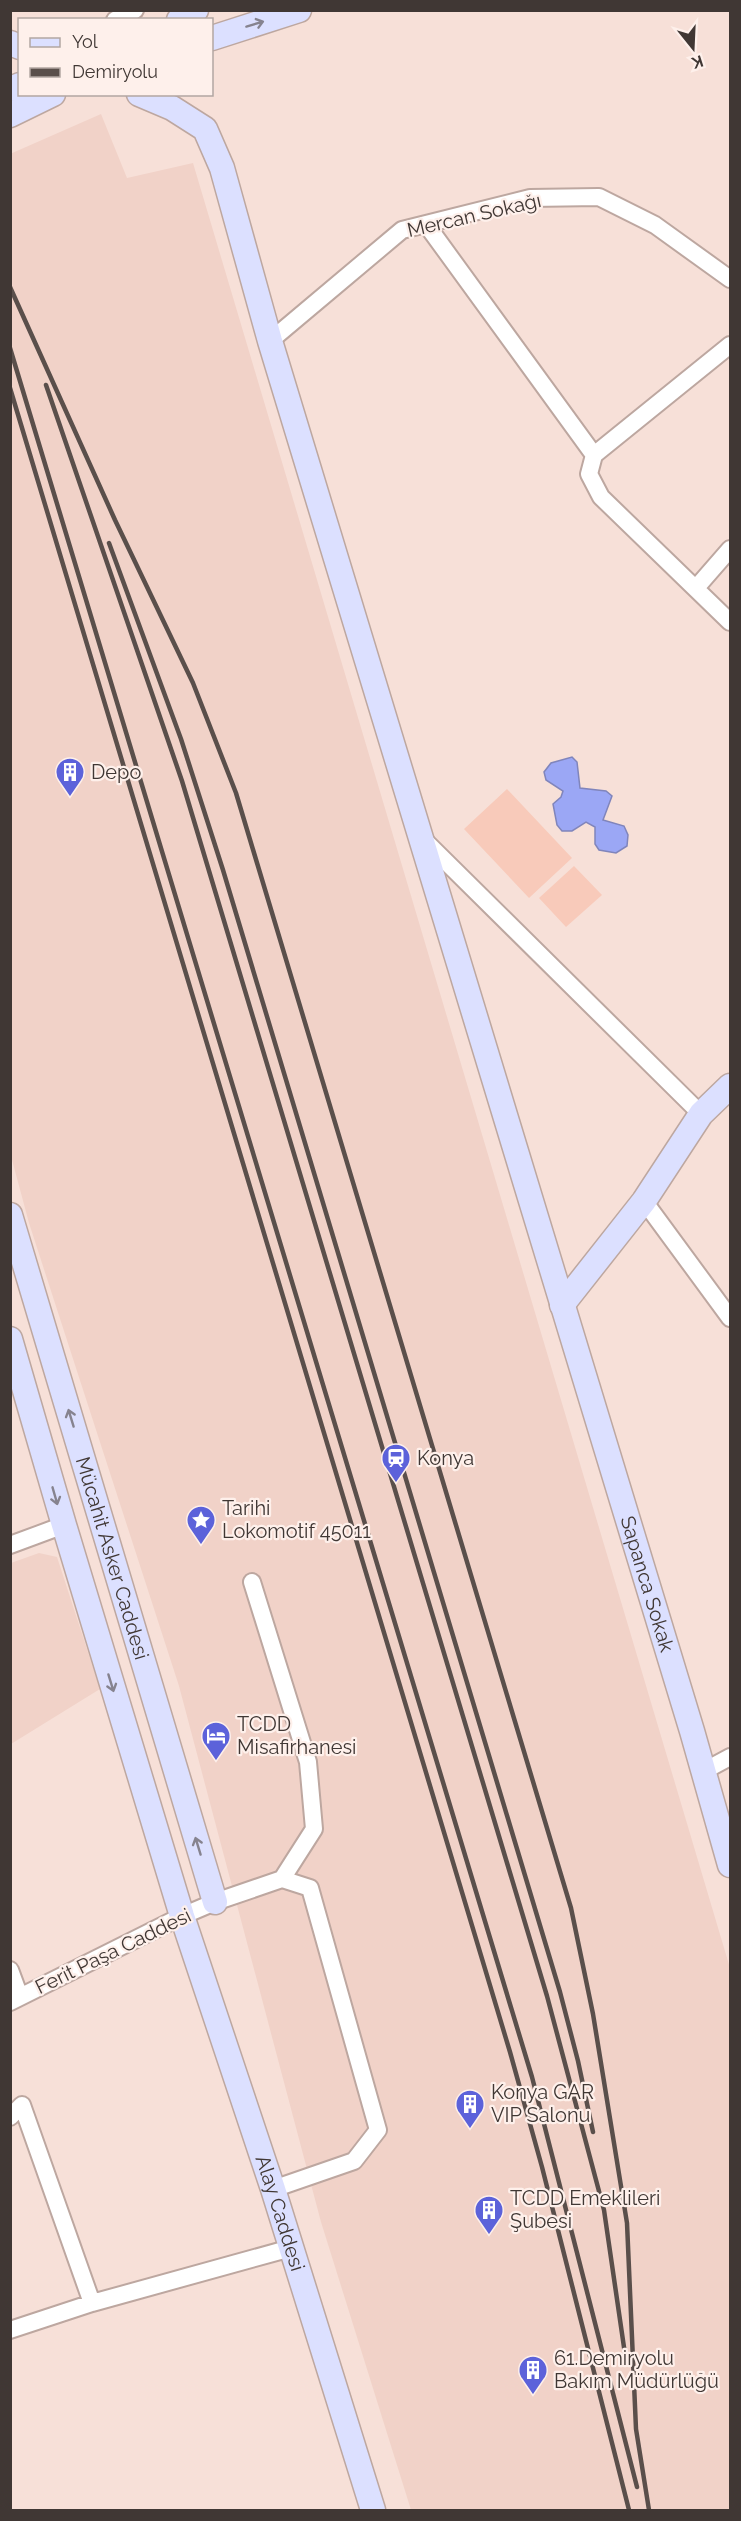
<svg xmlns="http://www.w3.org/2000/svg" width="741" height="2521" viewBox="0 0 741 2521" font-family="Raleway,sans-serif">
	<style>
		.built { fill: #f1d2c8 }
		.grass { fill: #f8caba }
		.water { fill: #9ba7f5; stroke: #8085bb; stroke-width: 1.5 }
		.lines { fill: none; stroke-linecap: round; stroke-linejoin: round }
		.street-casing { stroke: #bda7a0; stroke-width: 20 }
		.secondary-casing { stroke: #bda7a0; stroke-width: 27 }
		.street { stroke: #fff; stroke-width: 16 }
		.secondary { stroke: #dce0ff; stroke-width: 24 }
		.rail { stroke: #5a4f4b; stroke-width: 4.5 }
		.oneway { stroke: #86838f }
		.labels { text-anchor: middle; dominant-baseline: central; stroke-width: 4.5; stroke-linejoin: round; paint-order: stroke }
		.street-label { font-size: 20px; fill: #403734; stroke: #fef0eb }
		.poi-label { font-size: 20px; fill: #403734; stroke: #fef0eb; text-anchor: start }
	</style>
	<rect width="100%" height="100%" fill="#f7e0d8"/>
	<path class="built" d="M101,114L127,178L193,163L730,1968V2510H411L321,2222L179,1686L29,1223L11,1156L10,154Z
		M39,1553L57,1557L100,1689L11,1744V1563Z"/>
	<path class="grass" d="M507,789L572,858L529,898L464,829Z
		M574,866L602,895L566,927L539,898Z"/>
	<path class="water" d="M572,757L577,762L580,788L606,791L612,796L603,820L624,826L628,835L627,846L616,853L599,850L595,844V827L586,822L572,831H562L557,825L553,804L561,797L563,791L546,780L544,772L551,763Z"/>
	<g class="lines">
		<g class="street-casing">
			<path id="street" d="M115,20L135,10
				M426,224L594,455
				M270,341L402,230L530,198L599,197L655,225L730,279
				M730,345L594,455L589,474L601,497L730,622
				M696,588L730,549
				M423,839L701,1114
				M644,1201L730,1318
				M10,1545L64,1525
				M252,1582L308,1762L314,1829L282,1879
				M704,1771L730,1757
				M10,1970L20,1997
				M10,2002L182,1916L215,1902L282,1879L310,1888L378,2130L354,2161L273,2189
				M10,2117L22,2105L92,2303
				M10,2330L92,2303L291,2248"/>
		</g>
		<g class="secondary-casing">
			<g id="secondary">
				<path d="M179,20L196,10"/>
				<path d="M212,38L299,10"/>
				<path d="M10,43L20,47"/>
				<path d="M10,89L20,85"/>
				<path id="s1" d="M139,94L172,108L205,129L222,168L270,341L692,1731L730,1865"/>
				<path d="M10,115L53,94"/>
				<path id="s2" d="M10,1215L215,1902"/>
				<path d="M562,1305L644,1201L701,1114L730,1086"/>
				<path id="s3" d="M10,1339L64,1525L182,1916L273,2189L373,2510"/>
			</g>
		</g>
		<use href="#street" class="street"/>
		<use href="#secondary" class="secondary"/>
		<path class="rail" d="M10,287L115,520L193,683L236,793L571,1908L593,2014L627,2223L636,2429L649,2510
			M10,348L532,2077L637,2487
			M46,385L182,781L547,1996L604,2210L626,2361
			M10,388L510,2052L542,2167L629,2510
			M109,543L181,739L223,870L560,1992L578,2061L593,2132"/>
	</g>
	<defs><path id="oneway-shaft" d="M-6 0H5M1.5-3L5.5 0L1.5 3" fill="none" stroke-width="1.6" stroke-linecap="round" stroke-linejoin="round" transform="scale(1.5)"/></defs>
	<g class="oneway">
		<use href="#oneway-shaft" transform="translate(255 24) rotate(-17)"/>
		<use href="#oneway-shaft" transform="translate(71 1418) rotate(-107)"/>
		<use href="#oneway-shaft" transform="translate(55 1496) rotate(74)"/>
		<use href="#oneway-shaft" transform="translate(111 1683) rotate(73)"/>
		<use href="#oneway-shaft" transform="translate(198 1846) rotate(-107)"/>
	</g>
	<defs>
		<g id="building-pin" transform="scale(1.5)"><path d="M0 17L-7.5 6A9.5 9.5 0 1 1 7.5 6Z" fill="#5c62da" stroke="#fef0eb"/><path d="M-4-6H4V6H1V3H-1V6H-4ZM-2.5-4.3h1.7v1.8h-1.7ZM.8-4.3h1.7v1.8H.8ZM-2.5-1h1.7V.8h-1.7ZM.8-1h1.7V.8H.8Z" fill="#fff"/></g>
		<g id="station-pin" transform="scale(1.5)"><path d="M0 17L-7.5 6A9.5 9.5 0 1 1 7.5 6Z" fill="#5c62da" stroke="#fef0eb"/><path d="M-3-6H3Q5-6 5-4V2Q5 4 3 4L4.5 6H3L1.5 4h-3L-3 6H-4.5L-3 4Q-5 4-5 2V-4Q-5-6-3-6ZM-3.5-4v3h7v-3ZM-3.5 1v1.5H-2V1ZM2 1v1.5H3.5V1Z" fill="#fff"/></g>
		<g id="sight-pin" transform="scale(1.5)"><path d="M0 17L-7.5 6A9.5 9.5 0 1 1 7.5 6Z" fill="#5c62da" stroke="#fef0eb"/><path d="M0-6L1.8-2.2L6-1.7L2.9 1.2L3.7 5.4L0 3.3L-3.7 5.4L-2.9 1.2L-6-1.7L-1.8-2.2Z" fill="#fff"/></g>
		<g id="hotel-pin" transform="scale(1.5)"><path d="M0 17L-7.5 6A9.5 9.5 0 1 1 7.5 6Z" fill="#5c62da" stroke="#fef0eb"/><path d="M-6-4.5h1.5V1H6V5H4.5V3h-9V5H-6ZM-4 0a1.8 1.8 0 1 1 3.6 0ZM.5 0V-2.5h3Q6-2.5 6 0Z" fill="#fff"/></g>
	</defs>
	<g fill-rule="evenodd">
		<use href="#building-pin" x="70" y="772"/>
		<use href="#station-pin" x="396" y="1458"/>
		<use href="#sight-pin" x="201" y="1520"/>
		<use href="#hotel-pin" x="216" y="1736"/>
		<use href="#building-pin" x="470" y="2104"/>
		<use href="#building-pin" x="489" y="2210"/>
		<use href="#building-pin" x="533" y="2370"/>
	</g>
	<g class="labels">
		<g class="street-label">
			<text transform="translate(474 215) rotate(-13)">Mercan Sokağı</text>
			<text stroke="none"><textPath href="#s2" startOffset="358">Mücahit Asker Caddesi</textPath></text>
			<text stroke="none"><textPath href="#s1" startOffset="1596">Sapanca Sokak</textPath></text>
			<text transform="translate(113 1951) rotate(-26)">Ferit Paşa Caddesi</text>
			<text stroke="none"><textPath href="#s3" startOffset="915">Alay Caddesi</textPath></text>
		</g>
		<g class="poi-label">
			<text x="91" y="772">Depo</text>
			<text x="417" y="1458">Konya</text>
			<text x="222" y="1508">Tarihi<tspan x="222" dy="23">Lokomotif 45011</tspan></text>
			<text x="237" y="1724">TCDD<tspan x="237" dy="23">Misafirhanesi</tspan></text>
			<text x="491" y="2092">Konya GAR<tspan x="491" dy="23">VIP Salonu</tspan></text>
			<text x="510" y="2198">TCDD Emeklileri<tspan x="510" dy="23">Şubesi</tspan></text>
			<text x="554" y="2358">61.Demiryolu<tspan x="554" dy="23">Bakım Müdürlüğü</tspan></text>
		</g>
	</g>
	<rect width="741" height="2521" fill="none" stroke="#403734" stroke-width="24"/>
	<rect x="18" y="18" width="195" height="78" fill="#fef0eb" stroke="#b2a6a2" stroke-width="1.5"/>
	<rect x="30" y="38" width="30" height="9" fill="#dce0ff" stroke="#b2a6a2" stroke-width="1.5"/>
	<text x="72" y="48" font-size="18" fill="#403734">Yol</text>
	<rect x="30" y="68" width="30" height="9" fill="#5a4f4b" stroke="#b2a6a2" stroke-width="1.5"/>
	<text x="72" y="78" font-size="18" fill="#403734">Demiryolu</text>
	<g transform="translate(693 48) rotate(162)" stroke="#fef0eb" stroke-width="4.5" paint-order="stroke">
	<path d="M0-4.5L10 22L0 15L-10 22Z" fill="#403734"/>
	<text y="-9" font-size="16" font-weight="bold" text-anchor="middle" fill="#403734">K</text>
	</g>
</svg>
